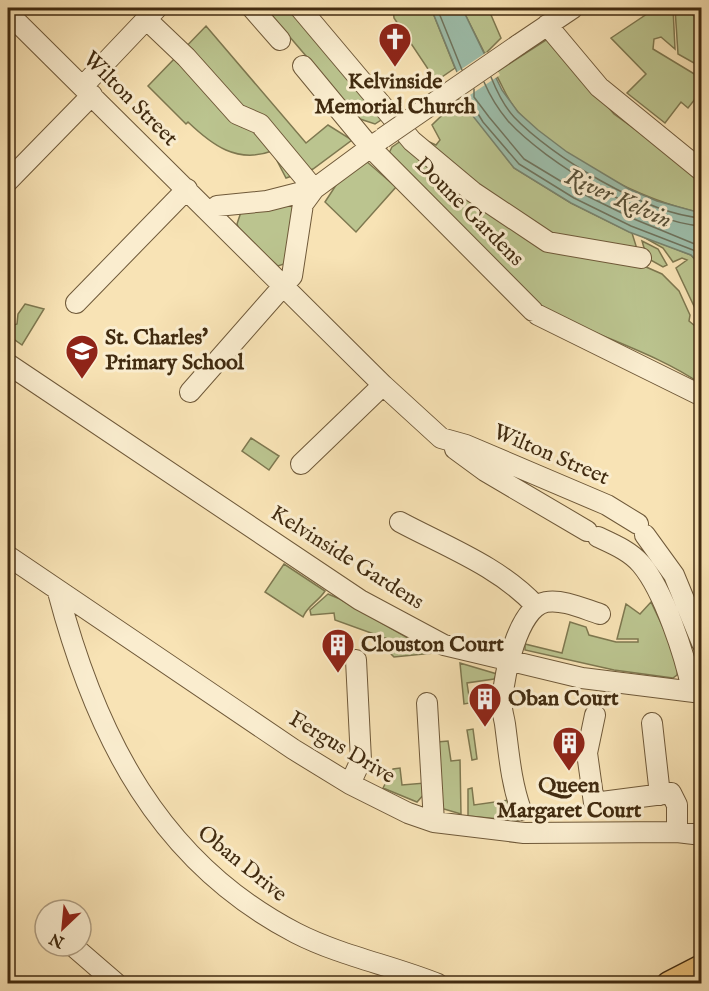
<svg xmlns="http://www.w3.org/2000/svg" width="709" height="991" viewBox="0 0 709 991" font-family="'IM FELL English',serif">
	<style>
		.green { fill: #bbc48f; stroke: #7e7850; stroke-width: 1.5 }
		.water { fill: #9dbeab; stroke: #78836d; stroke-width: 1.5 }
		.pier { fill: #f8e3b5 }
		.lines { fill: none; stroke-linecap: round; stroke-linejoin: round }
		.shore { stroke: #6f745e; stroke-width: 1.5 }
		.minor-casing { stroke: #6f5939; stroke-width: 22 }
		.major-casing { stroke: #412b10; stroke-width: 27 }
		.minor { stroke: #faedcf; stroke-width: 20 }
		.major { stroke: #ecc27a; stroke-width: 24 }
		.minor-bridge-casing { stroke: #6f5939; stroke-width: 22; stroke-linecap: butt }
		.minor-bridge { stroke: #faedcf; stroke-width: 20 }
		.labels { text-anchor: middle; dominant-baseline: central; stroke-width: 6; stroke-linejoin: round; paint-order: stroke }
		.poi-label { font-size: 22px; font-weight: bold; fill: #412b10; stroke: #faedcf; text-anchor: start }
		.street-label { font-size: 22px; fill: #412b10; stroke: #faedcf }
		.water-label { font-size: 24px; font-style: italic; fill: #585037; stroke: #faedcf }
	</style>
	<rect width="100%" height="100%" fill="#f8e3b5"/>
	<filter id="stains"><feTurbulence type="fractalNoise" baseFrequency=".00333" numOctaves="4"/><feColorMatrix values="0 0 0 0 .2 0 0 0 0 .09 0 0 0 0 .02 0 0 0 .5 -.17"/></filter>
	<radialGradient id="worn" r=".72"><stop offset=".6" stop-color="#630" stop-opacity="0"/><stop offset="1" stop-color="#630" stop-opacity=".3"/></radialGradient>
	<path class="green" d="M265,8H289L384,118L375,124L360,119Z
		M393,8H431L455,68L436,81L394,18Z
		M462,8H488L501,38L485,54Z
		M656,8H673L675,49L661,37L654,39L653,49L701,78V104L695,99L688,108L681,102L665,123L627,93L646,74L611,38Z
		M675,8H685L701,22V67L678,54Z
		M206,26L306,143L328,125L352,140L313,169L286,178L272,151C237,164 212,145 188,122L186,124L148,86Z
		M549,38L614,114L701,177V213C641,200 560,159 518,112C507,100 503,86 495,73Z
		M461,97L514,168L571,203L632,233L637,249L547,238L507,213L427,141L436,145L440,140L432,125Z
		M404,139L543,244L637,263L662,274L679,291L690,315L689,321L701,331V384C648,348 584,334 531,300L389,153L392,147Z
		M366,161L396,187L356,232L325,202L340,179Z
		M288,202L297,206L287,263L278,266L240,232L237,224L241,212Z
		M640,235L691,255L701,266V321L676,268L687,260L682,258L673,262L663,248Z
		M642,241L658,249L667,265L663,267L647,258Z
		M25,304L44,309L22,345L8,335V327L17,324L18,314Z
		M251,438L279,456L269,470L242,451Z
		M284,564L325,591C318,602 308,605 303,617L265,592Z
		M328,594L340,599L434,653L394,657L391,654L396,642L335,620L334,613L311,615L310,610Z
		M651,602L679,661L677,675L673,678L614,670L525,650V644L562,653L570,622L586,627L589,635L616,642H638V639H617L626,604L640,614Z
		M460,663L497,674L494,679L467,683L470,703L464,704Z
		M473,729L477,759L472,760L467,730Z
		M448,741L451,761L460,760L461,814L437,807V742Z
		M400,768L402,785L425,783L426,792L417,802L383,788L393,769Z
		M472,788L474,805L509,800L518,808L519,821L468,816V789Z"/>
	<path class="water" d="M431,8H462L502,90L518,112L538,130L567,152L629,189L657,201L701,213V266L691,255L629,232L571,203L514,168L461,101L459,77Z"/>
	<path class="pier" d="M487,52L500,75L461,101V106L454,74Z"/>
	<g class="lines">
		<path class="shore" d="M437,8L462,70
			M491,77C497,92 503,105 514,117C552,157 646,214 702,218
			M484,82C490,96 498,109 508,121C545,162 646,223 702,226
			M474,89V97L489,117L524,159L577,191L634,219L702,247
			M466,94L483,122L519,164L574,198L631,226L693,250L702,257"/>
		<g class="minor-casing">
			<path id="minor" d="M252,8L280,40
				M300,8L412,141L473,192L548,242L641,258
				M146,19L186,57L237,114L260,124L314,189
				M16,21L383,385L441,438L466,445L607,505L638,524
				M547,25L599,87L702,171
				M518,45L573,8
				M303,66L370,147L533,311
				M83,86L157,8
				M8,181L92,95
				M211,212L217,206L267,201L314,189
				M76,303L187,189
				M538,315L702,396
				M8,364L360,600L444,645L582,678L702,693
				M190,392L292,276L303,204L314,189L379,141
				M455,449L485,471L587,531
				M301,464L383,385
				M400,522C447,547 500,567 536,606
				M645,535L674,575L702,643
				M598,537C613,544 630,551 641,564C664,591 685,656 692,690
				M8,556L293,749L350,784L408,813L434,822L524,833L677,832L702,835
				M58,592C96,736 159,862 296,933C341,956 391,965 438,984
				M427,703L434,822
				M595,715L587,753L594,803L671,793L677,805V832
				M652,723L660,795
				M350,784L361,760L356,660
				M521,810C511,782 509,754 505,724C504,717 501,709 502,702C504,677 517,608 546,602C563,599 584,609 600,614
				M73,946L117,984"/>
		</g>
		<g class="major-casing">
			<path id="major" d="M669,984L702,967"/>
		</g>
		<use href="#minor" class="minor"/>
		<use href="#major" class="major"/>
		<g class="minor-bridge-casing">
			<path id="minor-bridge" d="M383,138L518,45"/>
		</g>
		<use href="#minor-bridge" class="minor-bridge"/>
	</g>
	<defs>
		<g id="church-pin" transform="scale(1.725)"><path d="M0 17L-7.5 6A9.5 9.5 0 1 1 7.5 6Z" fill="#8f2418" stroke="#faedcf"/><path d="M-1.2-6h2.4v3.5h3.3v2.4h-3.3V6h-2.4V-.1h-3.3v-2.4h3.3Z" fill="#fff"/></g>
		<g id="school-pin" transform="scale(1.725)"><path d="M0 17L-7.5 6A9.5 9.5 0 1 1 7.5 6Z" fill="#8f2418" stroke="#faedcf"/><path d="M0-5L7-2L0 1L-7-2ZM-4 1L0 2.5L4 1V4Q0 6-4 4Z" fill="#fff"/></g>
		<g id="building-pin" transform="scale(1.725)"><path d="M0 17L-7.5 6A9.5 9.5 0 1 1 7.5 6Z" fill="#8f2418" stroke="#faedcf"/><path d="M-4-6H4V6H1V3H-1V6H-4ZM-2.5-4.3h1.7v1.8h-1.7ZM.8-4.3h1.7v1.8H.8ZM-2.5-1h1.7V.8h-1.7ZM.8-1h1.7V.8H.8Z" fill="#fff"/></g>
	</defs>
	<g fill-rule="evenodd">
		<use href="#church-pin" x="395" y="39"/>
		<use href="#school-pin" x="82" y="351"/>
		<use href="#building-pin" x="338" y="645"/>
		<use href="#building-pin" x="485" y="699"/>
		<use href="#building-pin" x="569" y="743"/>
	</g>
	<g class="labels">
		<g class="poi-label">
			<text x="395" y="82" text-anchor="middle">Kelvinside<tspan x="395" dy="25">Memorial Church</tspan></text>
			<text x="105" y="338">St. Charles'<tspan x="105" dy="25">Primary School</tspan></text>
			<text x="361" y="645">Clouston Court</text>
			<text x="508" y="699">Oban Court</text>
			<text x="569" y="786" text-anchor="middle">Queen<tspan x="569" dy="25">Margaret Court</tspan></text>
		</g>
		<g class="street-label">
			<text transform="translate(130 99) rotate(45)">Wilton Street</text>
			<text transform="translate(469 212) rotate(45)">Doune Gardens</text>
			<text transform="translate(551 455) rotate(23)">Wilton Street</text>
			<text transform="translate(347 558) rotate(32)">Kelvinside Gardens</text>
			<text transform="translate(342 748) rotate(31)">Fergus Drive</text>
			<text transform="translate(242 864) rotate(39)">Oban Drive</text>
		</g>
		<g class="water-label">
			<text transform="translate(618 199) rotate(24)">River Kelvin</text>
		</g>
	</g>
	<rect width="709" height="991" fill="none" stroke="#f8e3b5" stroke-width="30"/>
	<rect x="9" y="9" width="691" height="973" fill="none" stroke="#412b10" stroke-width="3"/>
	<rect x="15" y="15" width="679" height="961" fill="none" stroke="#412b10" stroke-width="1.5"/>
	<g transform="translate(63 928) rotate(206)"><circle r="28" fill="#faedcf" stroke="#b09f83" stroke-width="1.5"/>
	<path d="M0-4.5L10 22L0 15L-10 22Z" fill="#8f2418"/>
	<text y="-9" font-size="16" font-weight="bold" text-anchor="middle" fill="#412b10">N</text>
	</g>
	<rect width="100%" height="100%" filter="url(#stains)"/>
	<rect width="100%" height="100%" fill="url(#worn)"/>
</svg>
